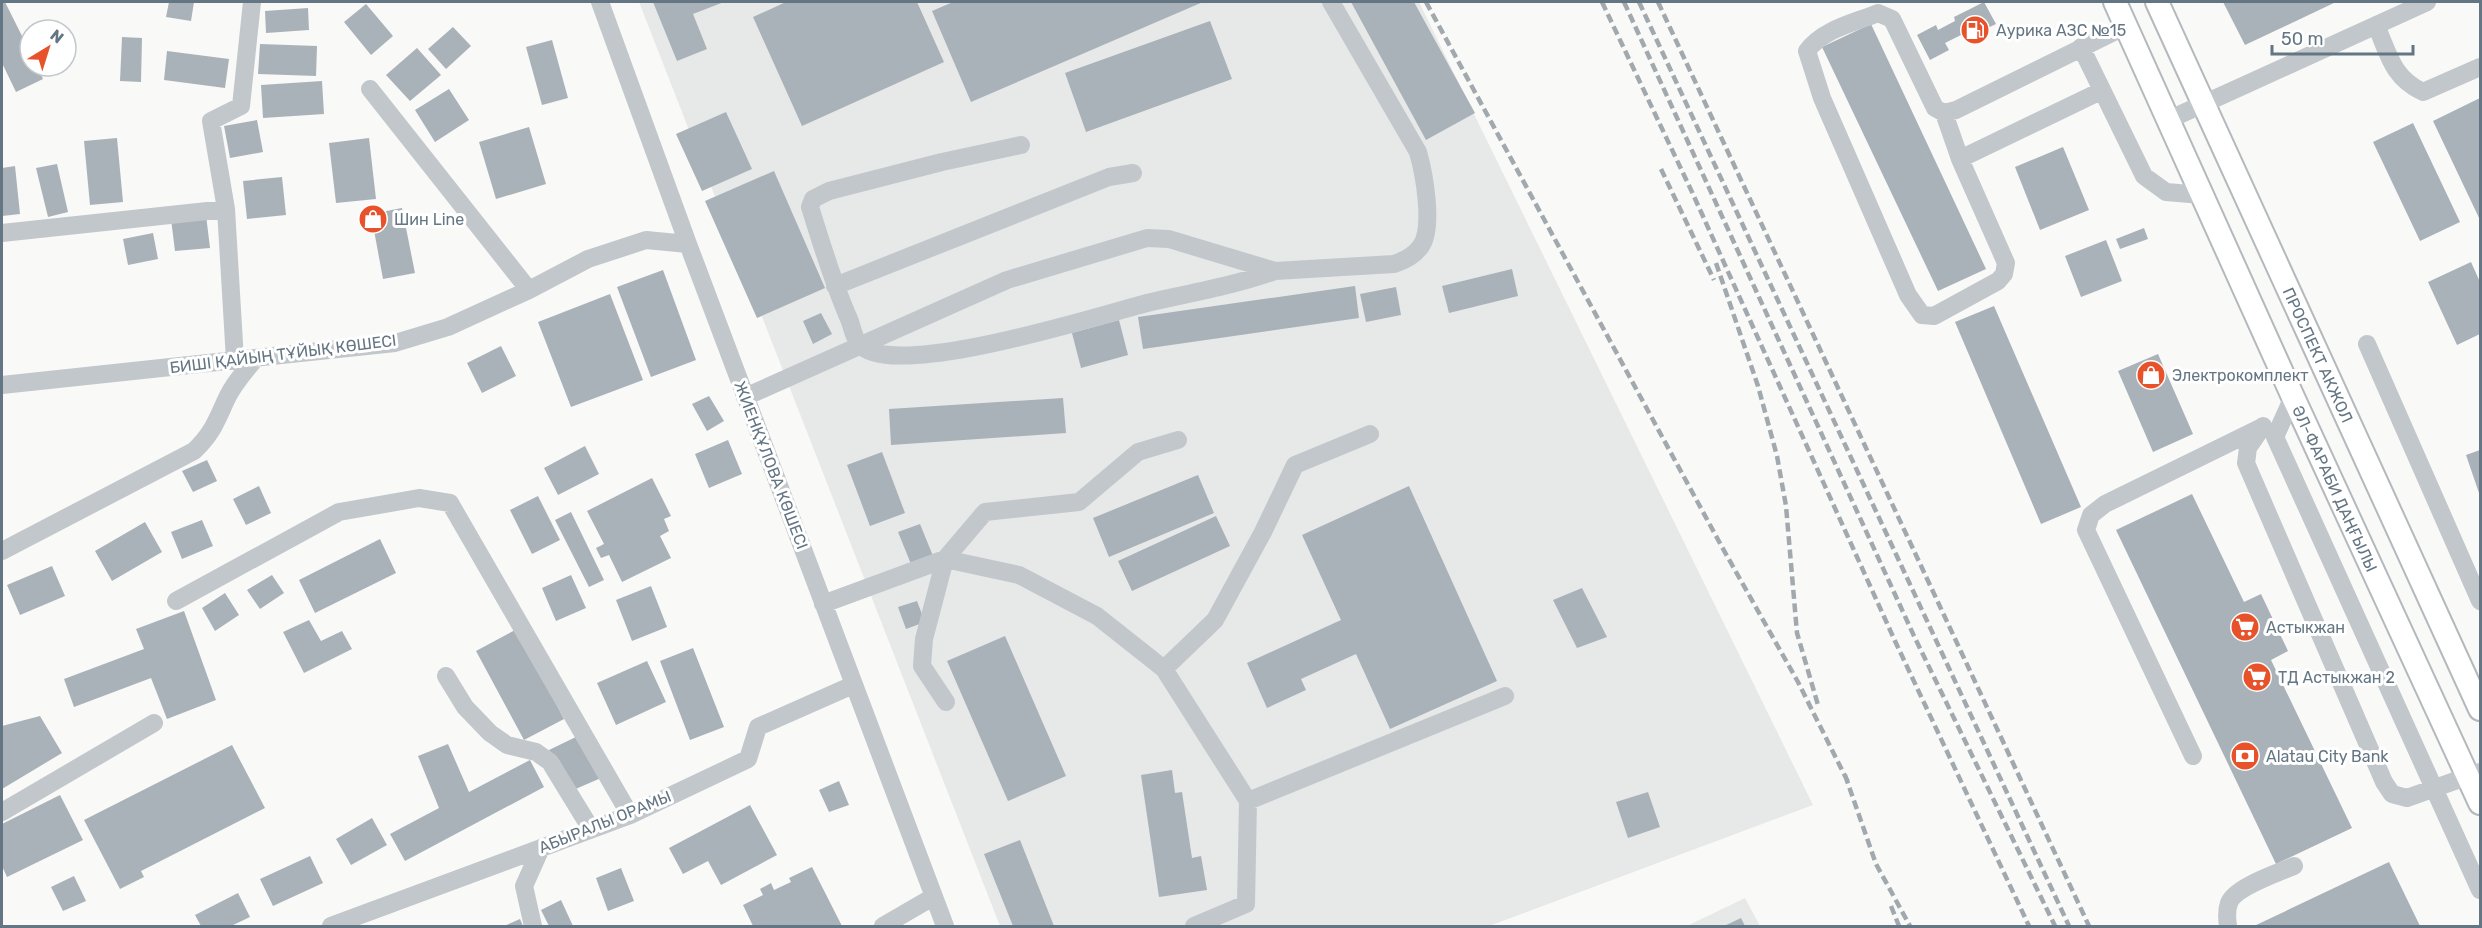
<svg xmlns="http://www.w3.org/2000/svg" width="2482" height="928" viewBox="0 0 2482 928" font-family="Rubik,sans-serif">
	<style>
		.built { fill: #e7e8e8 }
		.building { fill: #a9b2b9 }
		.lines { fill: none; stroke-linecap: round; stroke-linejoin: round }
		.major-casing { stroke: #b4b9be; stroke-width: 26 }
		.minor { stroke: #c2c7cb; stroke-width: 18 }
		.major { stroke: #fff; stroke-width: 22 }
		.rail { stroke: #a1a9af; stroke-width: 4.5; stroke-dasharray: 9 4.5; stroke-linecap: butt }
		.labels { text-anchor: middle; dominant-baseline: central; stroke-width: 6; stroke-linejoin: round; paint-order: stroke }
		.poi-label { font-size: 16px; fill: #647683; stroke: #fff; text-anchor: start }
		.street-label { font-size: 16px; fill: #647683; stroke: #fff }
	</style>
	<rect width="100%" height="100%" fill="#f9f9f7"/>
	<path class="built" d="M639,2H1419L1813,805L1489,926H1000Z
		M1745,898L1760,926H1687Z"/>
	<path class="building" d="M2,2H5L30,52V66H37L43,79L16,92L2,63Z
		M169,2H194L191,21L166,17Z
		M653,2H724L693,14L707,49L677,61Z
		M786,2H917L944,62L802,126L753,17Z
		M953,2H1203L971,102L932,11Z
		M1351,2H1414L1475,113L1426,140Z
		M1984,2L1996,24L1965,39L1963,34L1945,43L1949,50L1930,60L1917,35L1936,25L1938,30L1955,21L1954,17Z
		M2223,2H2336L2245,45Z
		M366,4L393,36L371,55L344,22Z
		M308,8L309,30L266,33L265,11Z
		M1210,21L1232,79L1086,132L1065,73Z
		M1871,24L1986,269L1938,291L1822,47Z
		M453,27L471,46L446,69L428,49Z
		M122,37L142,38L141,82L120,81Z
		M552,40L568,98L542,105L526,47Z
		M260,44L317,46L316,76L258,74Z
		M417,48L441,75L410,101L386,75Z
		M167,51L229,59L225,88L164,80Z
		M322,81L324,114L263,118L261,85Z
		M449,89L469,120L435,142L415,110Z
		M2480,98V220L2433,121Z
		M726,112L752,169L702,191L676,134Z
		M257,120L263,152L230,158L224,126Z
		M2413,123L2460,222L2420,241L2373,142Z
		M529,127L546,184L496,199L479,142Z
		M117,138L123,202L90,205L84,141Z
		M369,138L376,199L336,203L329,143Z
		M2063,147L2089,210L2040,230L2015,167Z
		M57,164L68,212L48,217L36,168Z
		M15,166L20,214L2,216V168Z
		M774,171L825,288L757,318L705,201Z
		M282,177L286,215L247,219L243,181Z
		M402,208L415,273L383,279L371,214Z
		M206,215L210,248L175,251L171,219Z
		M2144,228L2148,239L2120,249L2116,239Z
		M153,233L158,259L128,265L123,239Z
		M2106,240L2122,281L2081,297L2065,256Z
		M2471,262L2480,282V334L2457,345L2428,282Z
		M1512,269L1518,296L1449,313L1442,286Z
		M663,270L696,360L651,377L617,287Z
		M1355,286L1359,318L1143,349L1138,317Z
		M1396,287L1401,315L1366,322L1360,294Z
		M610,294L643,380L571,407L538,322Z
		M1994,306L2081,507L2041,524L1955,322Z
		M821,313L832,334L813,344L803,321Z
		M1119,320L1128,355L1081,368L1072,333Z
		M501,346L516,376L482,393L467,363Z
		M2158,354L2193,434L2153,452L2118,371Z
		M709,396L724,421L707,431L692,404Z
		M1063,398L1066,433L891,445L889,409Z
		M728,440L742,474L709,488L695,454Z
		M585,446L599,474L558,495L544,468Z
		M2480,450V496L2466,455Z
		M882,452L905,513L870,526L847,465Z
		M207,460L217,481L193,492L182,471Z
		M1198,475L1214,513L1109,557L1093,518Z
		M652,478L671,516L664,519L669,531L660,536L671,558L622,582L609,555L601,558L596,548L604,544L587,511Z
		M259,486L271,513L246,525L233,499Z
		M1409,486L1497,681L1390,729L1356,654L1301,679L1306,690L1267,708L1247,663L1341,620L1302,535Z
		M2192,494L2244,602L2261,594L2288,651L2271,660L2352,828L2276,864L2116,530Z
		M538,496L560,540L532,554L510,510Z
		M571,512L604,580L589,587L555,520Z
		M1216,516L1230,546L1132,591L1118,561Z
		M202,520L213,546L182,559L171,532Z
		M145,522L162,552L112,581L95,551Z
		M920,524L933,556L911,564L898,532Z
		M380,539L396,573L315,613L299,580Z
		M52,566L65,596L20,615L7,585Z
		M272,575L284,593L260,609L247,590Z
		M571,575L586,608L556,621L542,588Z
		M651,586L667,627L632,641L616,600Z
		M1582,588L1607,637L1577,648L1553,600Z
		M225,593L239,615L215,631L202,608Z
		M917,601L925,622L906,629L898,607Z
		M184,611L216,700L167,719L151,678L74,707L64,679L144,649L136,629Z
		M309,620L321,641L342,631L352,649L304,673L283,632Z
		M517,629L564,719L524,740L476,651Z
		M1005,636L1066,776L1008,801L947,661Z
		M693,648L724,727L690,740L660,661Z
		M647,661L666,702L616,725L597,683Z
		M40,716L62,753L2,789V726Z
		M580,735L601,778L571,791L549,750Z
		M448,744L469,792L530,760L544,787L405,861L390,834L439,808L418,756Z
		M232,745L265,808L141,871L144,877L120,889L84,820Z
		M1172,770L1175,793L1182,792L1192,858L1201,856L1207,890L1159,897L1141,775Z
		M839,781L849,805L829,812L819,790Z
		M1648,792L1660,827L1628,838L1616,802Z
		M60,795L83,840L7,877L2,866V824Z
		M750,805L777,855L721,885L708,861L683,874L669,848Z
		M372,818L387,845L351,865L336,839Z
		M1020,840L1054,926H1013L984,854Z
		M310,856L323,883L273,906L260,879Z
		M2389,862L2420,926H2254Z
		M812,867L842,926H753L743,905L763,895L760,889L771,883L774,890L791,882L789,878Z
		M621,868L634,901L608,911L596,878Z
		M74,876L86,901L63,911L51,887Z
		M238,893L250,917L231,926H201L195,915Z
		M561,900L573,926H549L541,910Z
		M1741,918L1745,926H1724Z
		M520,919L523,926H504Z"/>
	<g class="lines">
		<g class="major-casing">
			<g id="major">
				<path id="s1" d="M2115,2L2293,397L2480,803"/>
				<path id="s2" d="M2157,2L2480,709"/>
			</g>
		</g>
		<path class="minor" d="M600,2L688,244L945,926
			M2376,25C2389,55 2392,77 2423,92L2480,67
			M2081,47L2144,176L2166,192L2202,195
			M370,89L529,290
			M1944,113L1960,159L2006,263L2004,274L1998,281L1934,316L1922,315L1908,295L1822,98L1807,51C1823,29 1854,23 1878,13L1892,19L1935,108L1944,113L1956,110L2126,26
			M2168,120L2427,2
			M1021,145L942,162L829,191L813,199L810,207C822,245 833,283 849,319C852,326 854,339 859,344C892,382 1100,315 1147,303C1190,293 1233,286 1275,271
			M1960,159L2101,91
			M226,209L211,121L241,106L252,2
			M2,233L226,209L235,360
			M835,286L1109,177L1133,173
			M2367,344L2480,601
			M2,385L395,343L448,327L529,290L588,259L646,240L688,244
			M745,397L1007,280L1147,238L1169,239L1275,271L1394,264C1405,260 1414,256 1421,246C1434,227 1424,173 1418,152L1331,2
			M2293,397L2275,437L2480,890
			M2263,426L2248,448L2246,463L2384,782L2392,794L2407,798L2480,772
			M2,551L194,451C212,434 216,422 226,400C233,384 245,371 256,358
			M176,601L339,512L419,498L450,503L630,815
			M823,604L945,559L1019,575L1097,616L1164,669L1248,801L1505,696
			M1164,669L1215,620L1263,532L1295,465L1370,434
			M446,676L465,707L490,733L507,745L536,752L550,762L591,829
			M946,702L922,666L924,639L945,559L985,512L1079,502L1138,452L1178,440
			M2193,756L2086,530L2091,515L2105,504L2262,427
			M2,812L154,723
			M331,926L630,815L748,759L758,727L853,685
			M533,926L524,886L541,848
			M883,926L933,897
			M1194,926L1246,904L1248,801
			M2228,926C2227,919 2226,911 2229,903C2235,887 2278,873 2294,866"/>
		<use href="#major" class="major"/>
		<path class="rail" d="M1426,2L1722,547L1798,682L1848,782
			M1602,2L1692,192L1895,641L2029,926
			M1624,2L1914,636L2055,926
			M1639,2L2069,926
			M1658,2L2089,926
			M1661,169L1714,280
			M1716,263L1758,386L1777,456L1786,506L1797,633L1818,705
			M1845,775L1876,864L1910,926
			M1891,906L1899,926"/>
	</g>
	<defs>
		<g id="fuel-disc" transform="scale(1.5)"><circle r="9.5" fill="#e7522a" stroke="#fff"/><path d="M-5.5-6h7V0h2V4h1.3V-2.5L3-4.5l.8-.8L6-3V5H2.5V1h-1V6h-7ZM-4.2-4.7v3.2H.2V-4.7Z" fill="#fff"/></g>
		<g id="shop-disc" transform="scale(1.5)"><circle r="9.5" fill="#e7522a" stroke="#fff"/><path d="M-5-2.5h2.3a2.7 3.5 0 0 1 5.4 0H5L5.5 6h-11ZM-1.5-2.5h3a1.5 2.3 0 0 0-3 0Z" fill="#fff"/></g>
		<g id="supermarket-disc" transform="scale(1.5)"><circle r="9.5" fill="#e7522a" stroke="#fff"/><path d="M-6-5.5h2.5l.6 2H6L4.5 2H-2.5L-4.4-4H-6ZM-1.5 3.2a1.3 1.3 0 1 0 .1 0ZM3 3.2a1.3 1.3 0 1 0 .1 0Z" fill="#fff"/></g>
		<g id="bank-disc" transform="scale(1.5)"><circle r="9.5" fill="#e7522a" stroke="#fff"/><path d="M-6-4H6V4H-6ZM0-2.3a2.3 2.3 0 1 0 0 4.6a2.3 2.3 0 1 0 0-4.6Z" fill="#fff"/></g>
	</defs>
	<g fill-rule="evenodd">
		<use href="#fuel-disc" x="1975" y="30"/>
		<use href="#shop-disc" x="373" y="219"/>
		<use href="#shop-disc" x="2151" y="375"/>
		<use href="#supermarket-disc" x="2245" y="627"/>
		<use href="#supermarket-disc" x="2257" y="677"/>
		<use href="#bank-disc" x="2245" y="756"/>
	</g>
	<g class="labels">
		<g class="poi-label">
			<text x="1996" y="30">Аурика АЗС №15</text>
			<text x="394" y="219">Шин Line</text>
			<text x="2172" y="375">Электрокомплект</text>
			<text x="2266" y="627">Астыкжан</text>
			<text x="2278" y="677">ТД Астыкжан 2</text>
			<text x="2266" y="756">Alatau City Bank</text>
		</g>
		<g class="street-label">
			<text transform="translate(283 354) rotate(-7)">БИШІ ҚАЙЫҢ ТҰЙЫҚ КӨШЕСІ</text>
			<text stroke="none"><textPath href="#s2" startOffset="388">ПРОСПЕКТ АКЖОЛ</textPath></text>
			<text transform="translate(771 465) rotate(69)">ЖИЕНҚҰЛОВА КӨШЕСІ</text>
			<text stroke="none"><textPath href="#s1" startOffset="534">ӘЛ-ФАРАБИ ДАҢҒЫЛЫ</textPath></text>
			<text transform="translate(605 822) rotate(-22)">АБЫРАЛЫ ОРАМЫ</text>
		</g>
	</g>
	<rect width="2482" height="928" fill="none" stroke="#647683" stroke-width="6"/>
	<g transform="translate(48 48) rotate(38)"><circle r="28" fill="#ffffff" stroke="#c1c8cd" stroke-width="1.5"/>
	<path d="M0-4.5L10 22L0 15L-10 22Z" fill="#e7522a"/>
	<text y="-9" font-size="16" font-weight="bold" text-anchor="middle" fill="#647683">N</text>
	</g>
	<path d="M2272 45v9h141v-9" fill="none" stroke="#647683" stroke-width="3"/>
	<text x="2281" y="45" font-size="18" fill="#647683" stroke="#ffffff" stroke-width="4.5" paint-order="stroke">50 m</text>
</svg>
